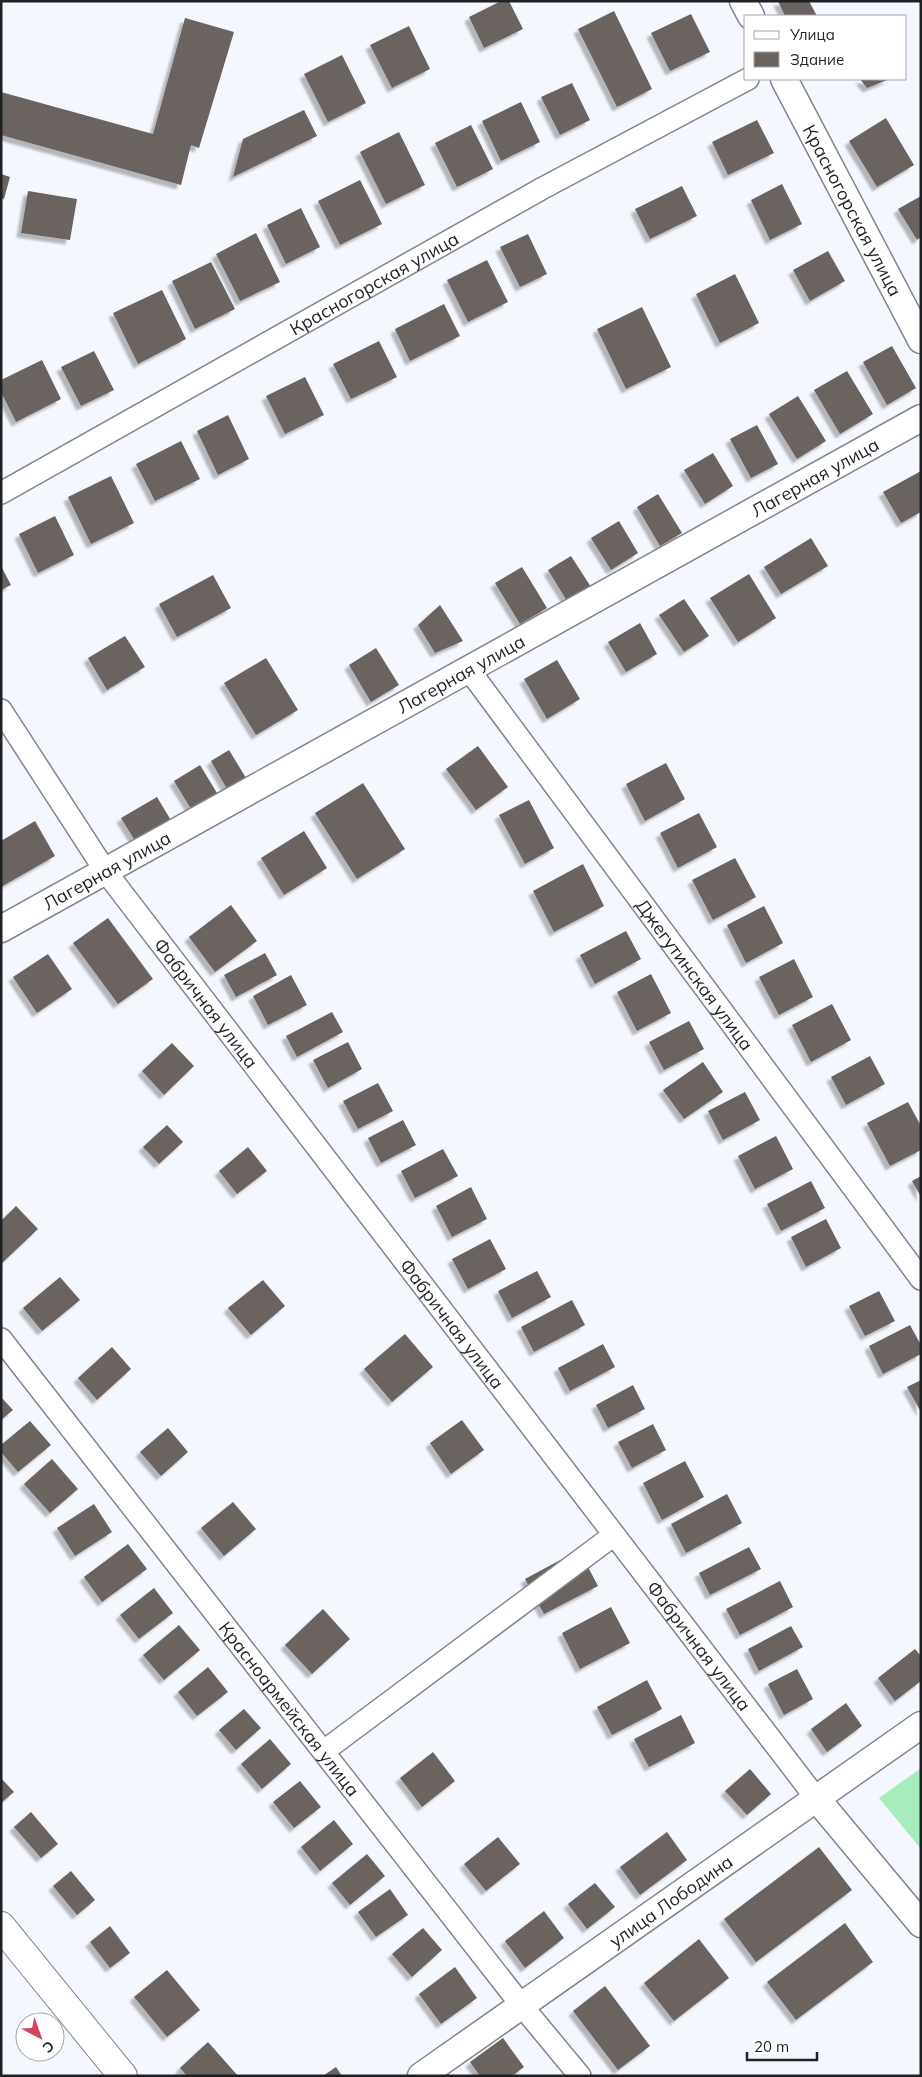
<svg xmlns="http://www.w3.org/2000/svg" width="922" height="2077" viewBox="0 0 922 2077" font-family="Mulish,sans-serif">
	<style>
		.green { fill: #a6ecbc }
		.building { fill: #6a635e; filter: url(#shadow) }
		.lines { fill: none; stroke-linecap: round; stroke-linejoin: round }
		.minor-casing { stroke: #83858d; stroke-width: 24 }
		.tertiary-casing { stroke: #83858d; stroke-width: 29 }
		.secondary-casing { stroke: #83858d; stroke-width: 30 }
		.minor { stroke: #fff; stroke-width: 21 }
		.tertiary { stroke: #fff; stroke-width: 26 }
		.secondary { stroke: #fff; stroke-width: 28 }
		.labels { text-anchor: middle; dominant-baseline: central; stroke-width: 5; stroke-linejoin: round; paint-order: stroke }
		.street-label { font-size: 18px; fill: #1f2124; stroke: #fff }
	</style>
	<defs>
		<filter id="shadow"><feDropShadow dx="-4.5" dy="4.5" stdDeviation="1" flood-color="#0004"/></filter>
	</defs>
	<rect width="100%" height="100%" fill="#f5f7ff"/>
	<path class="green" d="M921,1768V1849L879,1798Z"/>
	<path class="building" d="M501,1H509L523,29L484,48L469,17Z
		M778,1H809L817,16H785Z
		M614,11L652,89L617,107L578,29Z
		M691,14L710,52L670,71L651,33Z
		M185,18L234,32L199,148L191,145L181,185L1,135V92L153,134Z
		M409,26L430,69L392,88L370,45Z
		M342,55L366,103L328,122L304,74Z
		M860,79H890L867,88Z
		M572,83L590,120L560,135L541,97Z
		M521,102L540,142L501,161L482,121Z
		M304,110L317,136L233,177L243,139Z
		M886,118L914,165L877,187L849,141Z
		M757,120L774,153L728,175L712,142Z
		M471,125L493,169L457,187L435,143Z
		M399,132L425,185L386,204L360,152Z
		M1,174L10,177L4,199L1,198Z
		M360,180L382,224L340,245L318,201Z
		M782,184L802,224L770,240L751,200Z
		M682,186L697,216L650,239L635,209Z
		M28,191L77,199L70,240L21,233Z
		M921,196V237L917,240L898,209Z
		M301,208L320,247L286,264L267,225Z
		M256,233L280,282L240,301L216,254Z
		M528,234L547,274L520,287L500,247Z
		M828,251L845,281L810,301L793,270Z
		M487,260L508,302L468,322L447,280Z
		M211,262L235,309L195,329L172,281Z
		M735,274L759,323L720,343L696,294Z
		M162,290L186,339L138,364L113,313Z
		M444,304L460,336L410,361L395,329Z
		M642,307L671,367L626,389L597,329Z
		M379,341L397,377L351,399L333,364Z
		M892,346L916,388L887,405L863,362Z
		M94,351L114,390L81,406L61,367Z
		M42,360L61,399L16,422L1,392V380Z
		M847,371L873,414L840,434L814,390Z
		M305,377L324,415L285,434L266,396Z
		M798,396L826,441L797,459L769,414Z
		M228,415L249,459L218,475L197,431Z
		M757,425L778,464L751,478L730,439Z
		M181,441L200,479L155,501L136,464Z
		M713,453L733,486L705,504L684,470Z
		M921,471V512L901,523L883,492Z
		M111,476L134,523L91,544L68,497Z
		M658,494L682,533L660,546L637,507Z
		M55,516L74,555L38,573L19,534Z
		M619,521L638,553L611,570L591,538Z
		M811,538L828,566L781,594L764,567Z
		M571,556L591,587L567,601L548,570Z
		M1,566L11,585L1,590Z
		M522,567L547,608L520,624L495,583Z
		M749,574L776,618L738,642L710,598Z
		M213,575L231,608L177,637L159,604Z
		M684,599L709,636L684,652L659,615Z
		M440,605L463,641L435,653L418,625Z
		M640,623L657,654L626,672L608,642Z
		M125,636L145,667L107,690L88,658Z
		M376,648L399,685L371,702L349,665Z
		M266,658L298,710L256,735L224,683Z
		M557,660L580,699L547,719L524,679Z
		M478,746L508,787L476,810L446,769Z
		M229,750L246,778L227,789L211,761Z
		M666,763L685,799L645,821L626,784Z
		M200,765L220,798L194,814L174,781Z
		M363,783L405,849L357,879L315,813Z
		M157,797L172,822L137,844L121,818Z
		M529,800L554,848L525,864L499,815Z
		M699,813L717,847L678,868L660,833Z
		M35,821L55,856L1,887V841Z
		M304,831L327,868L284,895L261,858Z
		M735,858L756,897L713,920L692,880Z
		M583,864L604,906L554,932L533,891Z
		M231,905L257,941L215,972L189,937Z
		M764,906L783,943L746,963L727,925Z
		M108,918L153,979L118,1004L73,943Z
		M626,931L641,959L595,984L580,955Z
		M265,953L277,975L236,997L224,975Z
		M48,954L72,989L37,1013L13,977Z
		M794,959L813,997L779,1015L759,977Z
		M651,974L671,1013L637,1031L617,992Z
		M291,975L307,1005L268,1025L253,996Z
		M832,1004L851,1040L811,1062L792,1025Z
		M332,1012L343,1032L297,1057L286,1036Z
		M689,1021L704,1049L664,1070L649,1042Z
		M348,1042L362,1069L328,1088L313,1060Z
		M172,1043L194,1066L164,1095L142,1071Z
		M870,1056L885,1084L846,1105L831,1077Z
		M703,1062L723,1092L684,1119L663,1090Z
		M378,1083L393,1111L358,1129L343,1101Z
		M745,1092L760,1120L723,1140L708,1111Z
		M908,1102L921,1126V1150L890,1166L867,1123Z
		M403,1120L416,1145L381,1163L368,1138Z
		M167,1125L183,1142L159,1164L143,1147Z
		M776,1136L793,1169L755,1189L738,1156Z
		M248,1147L267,1171L237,1194L219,1171Z
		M443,1149L458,1176L415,1198L401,1171Z
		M921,1176V1197L912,1181Z
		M811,1181L825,1208L781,1231L767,1204Z
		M471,1187L487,1219L452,1237L436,1206Z
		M16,1206L38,1229L1,1264V1221Z
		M826,1219L841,1248L806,1267L791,1237Z
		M490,1239L506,1269L468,1289L452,1259Z
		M537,1271L551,1297L512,1318L498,1291Z
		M60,1277L80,1300L42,1331L23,1308Z
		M263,1280L285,1306L251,1335L228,1308Z
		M879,1291L895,1321L865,1336L849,1306Z
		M572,1300L585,1325L534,1352L521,1327Z
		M910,1325L921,1345V1354L883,1374L869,1346Z
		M405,1334L433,1367L392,1402L364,1369Z
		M603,1344L615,1367L570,1391L558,1368Z
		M112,1347L131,1369L97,1400L78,1378Z
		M921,1380V1412L907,1387Z
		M633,1385L645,1409L608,1428L596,1405Z
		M1,1397L13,1410L1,1420Z
		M462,1420L484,1450L451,1474L430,1443Z
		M30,1421L51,1445L18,1472L1,1452V1445Z
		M653,1424L666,1450L632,1468L618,1442Z
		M168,1428L188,1452L161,1476L140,1452Z
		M52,1459L78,1489L50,1513L24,1484Z
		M685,1461L704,1497L662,1520L643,1483Z
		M727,1494L742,1523L686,1553L671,1524Z
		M233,1502L256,1529L224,1556L201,1528Z
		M94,1504L112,1532L75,1556L57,1528Z
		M128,1544L147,1569L102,1602L84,1577Z
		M749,1547L761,1569L710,1595L699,1573Z
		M579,1550L598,1586L544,1614L525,1579Z
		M780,1581L793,1607L740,1635L726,1609Z
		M154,1588L173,1613L139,1639L120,1615Z
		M611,1607L630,1643L580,1669L562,1633Z
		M323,1609L350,1639L312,1674L285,1645Z
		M179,1625L200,1650L164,1680L143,1655Z
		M791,1626L803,1647L759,1671L748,1649Z
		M915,1649L921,1656V1681L895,1701L878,1678Z
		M208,1667L228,1692L197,1716L178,1692Z
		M797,1669L813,1699L784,1715L768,1684Z
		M647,1680L662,1709L612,1735L597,1707Z
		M846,1703L862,1726L827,1752L811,1729Z
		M244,1709L261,1728L236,1750L219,1730Z
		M681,1715L695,1743L649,1767L634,1739Z
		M270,1739L291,1764L262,1789L241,1764Z
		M433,1752L455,1781L422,1807L400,1778Z
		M750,1769L771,1794L747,1815L725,1791Z
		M1,1778L14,1792L1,1803Z
		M300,1781L321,1807L294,1828L273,1802Z
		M31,1812L58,1844L41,1858L14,1827Z
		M334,1820L353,1844L320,1871L301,1847Z
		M667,1832L687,1860L640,1895L620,1867Z
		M498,1837L520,1864L486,1891L464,1864Z
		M819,1847L852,1890L756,1962L724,1919Z
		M367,1854L385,1876L350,1905L332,1883Z
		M71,1871L95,1900L77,1915L53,1886Z
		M595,1883L615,1907L587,1929L568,1904Z
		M390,1889L408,1915L376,1937L358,1912Z
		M544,1911L564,1938L525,1968L505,1941Z
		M845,1923L873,1962L796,2020L767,1982Z
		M110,1926L130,1953L110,1968L90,1942Z
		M423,1928L442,1950L412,1977L392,1954Z
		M699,1939L729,1978L674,2021L644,1983Z
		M455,1967L477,1998L441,2024L419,1994Z
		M167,1970L200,2010L167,2037L134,1997Z
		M605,1986L650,2046L618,2070L573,2011Z
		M503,2038L524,2067L512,2076H480L470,2062Z
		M208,2042L238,2076H187L180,2068Z
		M336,2067L342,2076H323Z"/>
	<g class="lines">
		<g class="minor-casing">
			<g id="minor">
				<path id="s1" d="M1,493L543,188L748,79"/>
				<path id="s2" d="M469,670L921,1279"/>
				<path id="s3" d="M1,710L106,872L816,1798"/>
				<path id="s4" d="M1,1339L522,2006L580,2076"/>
				<path d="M324,1751L614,1535"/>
			</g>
		</g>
		<g class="tertiary-casing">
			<g id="tertiary">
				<path d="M743,1L751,16"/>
				<path id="s5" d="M784,79L921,340"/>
				<path id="s6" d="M1,929L921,418"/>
				<path d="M816,1798L921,1924"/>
				<path id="s7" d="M421,2076L921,1725"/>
			</g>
		</g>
		<g class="secondary-casing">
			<path id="secondary" d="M1,1926L123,2076"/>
		</g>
		<use href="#minor" class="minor"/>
		<use href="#tertiary" class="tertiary"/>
		<use href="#secondary" class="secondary"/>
	</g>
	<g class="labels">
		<g class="street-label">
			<text stroke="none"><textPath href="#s5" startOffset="148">Красногорская улица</textPath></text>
			<text stroke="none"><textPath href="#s1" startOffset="428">Красногорская улица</textPath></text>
			<text stroke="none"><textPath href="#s6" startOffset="931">Лагерная улица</textPath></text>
			<text stroke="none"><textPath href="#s6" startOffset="526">Лагерная улица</textPath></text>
			<text stroke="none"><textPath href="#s6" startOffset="121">Лагерная улица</textPath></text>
			<text stroke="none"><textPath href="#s2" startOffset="379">Джегутинская улица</textPath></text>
			<text stroke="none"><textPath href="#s3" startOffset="358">Фабричная улица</textPath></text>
			<text stroke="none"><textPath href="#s3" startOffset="762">Фабричная улица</textPath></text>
			<text stroke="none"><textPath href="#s3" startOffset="1168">Фабричная улица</textPath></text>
			<text stroke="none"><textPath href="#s4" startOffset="469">Красноармейская улица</textPath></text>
			<text stroke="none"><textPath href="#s7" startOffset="305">улица Лободина</textPath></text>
		</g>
	</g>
	<rect width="922" height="2077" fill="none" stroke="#1f2124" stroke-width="5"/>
	<rect x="744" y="15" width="162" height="65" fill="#ffffff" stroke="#a5a6a7"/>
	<rect x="754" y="31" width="25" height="8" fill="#ffffff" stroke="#a5a6a7"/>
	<text x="790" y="40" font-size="15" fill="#1f2124">Улица</text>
	<rect x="754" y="52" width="25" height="15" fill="#6a635e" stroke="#a5a6a7"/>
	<text x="790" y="65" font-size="15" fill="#1f2124">Здание</text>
	<g transform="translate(40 2037) rotate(139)"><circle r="24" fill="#ffffff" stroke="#a5a6a7"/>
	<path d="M0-4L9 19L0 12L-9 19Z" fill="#d3435b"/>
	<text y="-8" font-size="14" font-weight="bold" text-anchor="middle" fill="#1f2124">С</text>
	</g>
	<path d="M747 2052v8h70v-8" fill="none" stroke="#1f2124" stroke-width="2.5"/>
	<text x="754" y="2052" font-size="15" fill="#1f2124" stroke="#ffffff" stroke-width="4" paint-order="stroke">20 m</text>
</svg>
